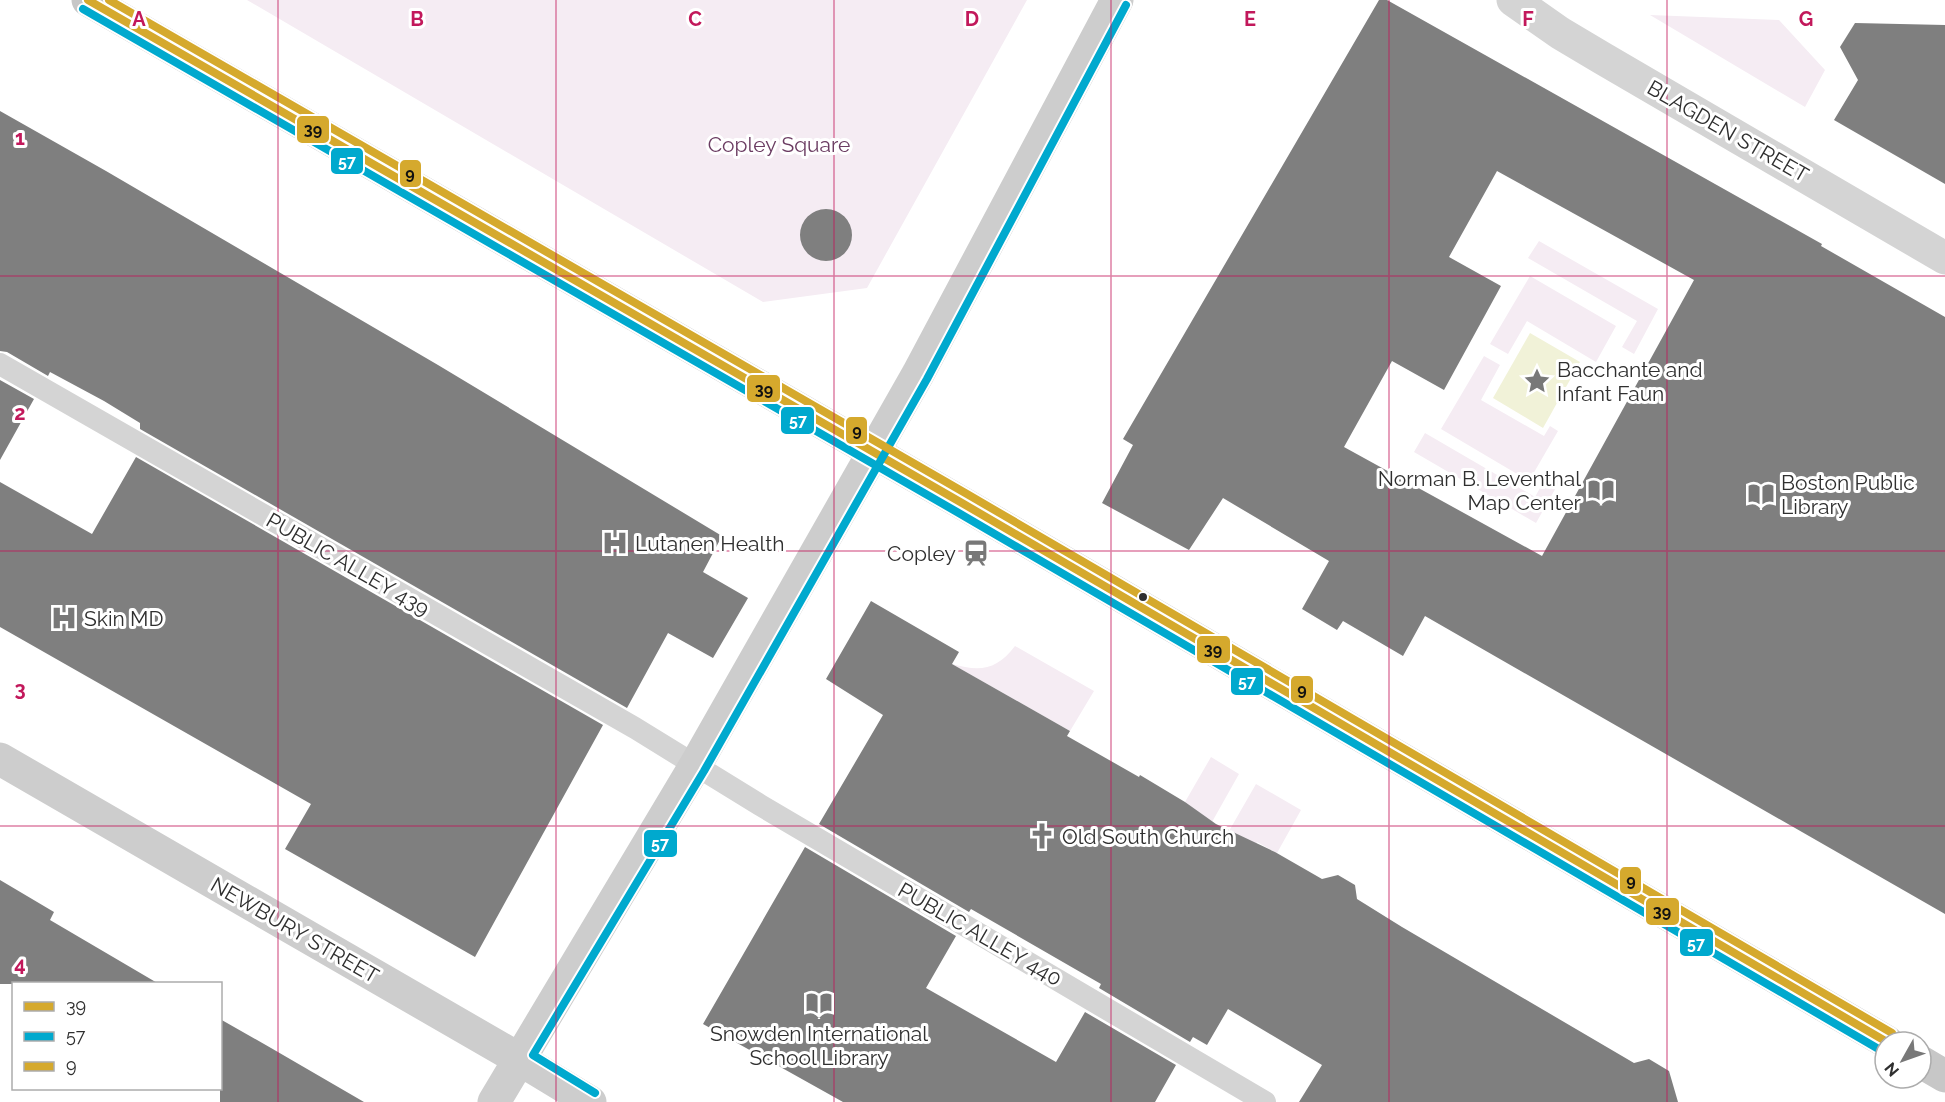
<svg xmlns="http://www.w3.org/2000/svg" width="1945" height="1102" viewBox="0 0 1945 1102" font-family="Raleway,sans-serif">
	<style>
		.green { fill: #f5ecf3 }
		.water { fill: #f1f2d8 }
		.building { fill: #7f7f7f; fill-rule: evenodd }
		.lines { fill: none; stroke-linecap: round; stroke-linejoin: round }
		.lane { stroke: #d4d4d4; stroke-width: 22 }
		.street { stroke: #d4d4d4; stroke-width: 33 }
		.secondary { stroke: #cdcdcd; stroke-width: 33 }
		.primary { stroke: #c7c7c7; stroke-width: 33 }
		.bus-1-casing { stroke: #fff; stroke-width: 12 }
		.bus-2-casing { stroke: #fff; stroke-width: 12 }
		.bus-3-casing { stroke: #fff; stroke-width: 12 }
		.bus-1 { stroke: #d5a92d; stroke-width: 8 }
		.bus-2 { stroke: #00a9ce; stroke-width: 8 }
		.bus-3 { stroke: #d5a92d; stroke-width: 8 }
		.grid { fill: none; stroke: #c2185b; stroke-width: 1.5; stroke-opacity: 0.55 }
		.bus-dot { fill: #2f2f2f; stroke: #fff; stroke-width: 2 }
		.labels { text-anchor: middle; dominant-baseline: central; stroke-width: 6; stroke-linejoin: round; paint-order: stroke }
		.street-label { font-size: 21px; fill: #2f2f2f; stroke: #fff }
		.park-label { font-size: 21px; fill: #6b3c62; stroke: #fff }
		.poi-label { font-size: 21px; fill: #2f2f2f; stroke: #fff; text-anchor: start }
		.grid-label { font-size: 20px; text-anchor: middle; font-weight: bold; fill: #c2185b; stroke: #fff; stroke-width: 6; stroke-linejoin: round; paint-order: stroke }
		.line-badge { stroke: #fff; stroke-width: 2 }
		.badge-label { font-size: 16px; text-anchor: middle; font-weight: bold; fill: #fff }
		.pale-badge-label { font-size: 16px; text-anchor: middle; font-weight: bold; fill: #111 }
	</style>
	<rect width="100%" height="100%" fill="#fff"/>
	<path class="green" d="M247,0H1027L867,288L763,302Z
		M1650,15L1779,20L1825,70L1805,107Z
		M1539,241L1658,309L1634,354L1622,347L1637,321L1528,258Z
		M1530,276L1616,326L1596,362L1527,321L1508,354L1490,344Z
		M1484,356L1500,365L1481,400L1544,436L1550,426L1558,431L1529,481L1441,429Z
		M1425,433L1535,497L1550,470L1562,477L1536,523L1414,452Z
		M1015,646L1094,691L1070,731L952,664C980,672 997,670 1015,646Z
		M1211,757L1239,774L1212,822L1185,802Z
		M1256,784L1301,810L1277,853L1257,842L1256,846L1229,831Z"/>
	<path class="water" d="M1530,333L1580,362L1543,428L1493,398Z"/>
	<path class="building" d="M1379,0H1387L1822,244L1821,246L1945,317V914L1425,616L1403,656L1343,621L1337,630L1302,609L1329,561L1223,498L1189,550L1102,503L1133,445L1123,439ZM1497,171L1694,280L1542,556L1344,447L1392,361L1444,390L1501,286L1449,257Z
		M1855,23L1945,25V184L1834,120L1858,80L1840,47Z
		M0,111L106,171L438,365L722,536L703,572L748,598L713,658L668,633L627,708L140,429V423L104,401L50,372L48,376L7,352L0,351Z
		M800 235a26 26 0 1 1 52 0a26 26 0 1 1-52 0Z
		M0,380L34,399L0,460Z
		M136,457L603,725L475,957L285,849L311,804L0,627V482L92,534Z
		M871,601L959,652L952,664L1070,731L1067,736L1139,777L1140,775L1185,802L1216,824L1275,852L1322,879L1338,875L1355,885L1357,899L1402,927L1634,1063L1649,1059L1669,1071L1678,1102H1299L1322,1065L1228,1009L1207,1045L1193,1037L1190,1042L1099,988L1101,984L971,909L969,912L819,824L883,715L826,679Z
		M805,847L956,936L926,988L1056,1062L1085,1012L1176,1065L1155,1102H843L703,1024Z
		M0,880L54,912L50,920L159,984H0Z
		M220,1019L271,1048L364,1102H220Z"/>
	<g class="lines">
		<path class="lane" d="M0,364L635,728L760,805L1265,1102"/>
		<path class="street" d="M1513,0L1560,33L1602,58L1945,258"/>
		<path class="secondary" d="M0,759L519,1059L590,1102
			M494,1102L695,766L918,374L1117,0"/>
		<path class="primary" d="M88,0L962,503L1887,1042
			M1921,1062L1945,1076"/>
		<g class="bus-1-casing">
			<path id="bus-1" d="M88,0L962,503L1887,1042"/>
		</g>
		<g class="bus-2-casing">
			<path id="bus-2" d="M83,9L957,512L1882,1051
				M595,1093L533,1055L704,771L927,379L1126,5"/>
		</g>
		<g class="bus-3-casing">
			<path id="bus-3" d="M109,0L967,494L1892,1033"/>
		</g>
		<use href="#bus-1" class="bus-1"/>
		<use href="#bus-2" class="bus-2"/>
		<use href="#bus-3" class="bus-3"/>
	</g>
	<path class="grid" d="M278,0V1102M556,0V1102M834,0V1102M1111,0V1102M1389,0V1102M1667,0V1102M0,276H1945M0,551H1945M0,826H1945"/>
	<defs>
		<g id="sight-bare" transform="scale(2.07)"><path d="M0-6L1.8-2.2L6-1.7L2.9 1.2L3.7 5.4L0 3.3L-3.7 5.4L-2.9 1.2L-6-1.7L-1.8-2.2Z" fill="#787878" stroke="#fff" stroke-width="2.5" paint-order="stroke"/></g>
		<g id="library-bare" transform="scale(2.07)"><path d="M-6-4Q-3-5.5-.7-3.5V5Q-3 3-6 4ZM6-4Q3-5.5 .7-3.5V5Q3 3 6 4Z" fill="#787878" stroke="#fff" stroke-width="2.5" paint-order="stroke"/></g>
		<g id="hospital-bare" transform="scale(2.07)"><path d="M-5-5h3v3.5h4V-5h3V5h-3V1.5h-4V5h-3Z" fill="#787878" stroke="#fff" stroke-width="2.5" paint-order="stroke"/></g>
		<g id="station-bare" transform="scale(2.07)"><path d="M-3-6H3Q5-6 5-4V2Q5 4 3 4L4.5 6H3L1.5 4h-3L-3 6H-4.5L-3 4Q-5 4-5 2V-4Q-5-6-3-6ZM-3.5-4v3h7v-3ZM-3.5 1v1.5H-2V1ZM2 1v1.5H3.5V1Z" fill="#787878" stroke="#fff" stroke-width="2.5" paint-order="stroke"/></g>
		<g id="church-bare" transform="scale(2.07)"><path d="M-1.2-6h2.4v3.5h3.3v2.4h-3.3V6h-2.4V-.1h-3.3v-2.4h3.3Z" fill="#787878" stroke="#fff" stroke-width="2.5" paint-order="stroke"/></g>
	</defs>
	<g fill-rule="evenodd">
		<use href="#sight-bare" x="1537" y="381"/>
		<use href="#library-bare" x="1601" y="490"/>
		<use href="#library-bare" x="1761" y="494"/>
		<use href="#hospital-bare" x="615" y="543"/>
		<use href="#station-bare" x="976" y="553"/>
		<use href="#hospital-bare" x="64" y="618"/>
		<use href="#church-bare" x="1042" y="836"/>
		<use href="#library-bare" x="819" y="1003"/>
	</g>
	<circle class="bus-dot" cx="1143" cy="597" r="5"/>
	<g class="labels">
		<g class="street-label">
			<text transform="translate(1728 131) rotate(30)">BLAGDEN STREET</text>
			<text transform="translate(348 564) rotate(30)">PUBLIC ALLEY 439</text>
			<text transform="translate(295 930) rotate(30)">NEWBURY STREET</text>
			<text transform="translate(980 934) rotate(30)">PUBLIC ALLEY 440</text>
		</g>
		<g class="park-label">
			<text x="779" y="144">Copley Square</text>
		</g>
		<g class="poi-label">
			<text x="1557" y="369">Bacchante and<tspan x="1557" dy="24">Infant Faun</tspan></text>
			<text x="1581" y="478" text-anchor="end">Norman B. Leventhal<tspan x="1581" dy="24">Map Center</tspan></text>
			<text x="1781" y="482">Boston Public<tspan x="1781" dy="24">Library</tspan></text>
			<text x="635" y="543">Lutanen Health</text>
			<text x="956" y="553" text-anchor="end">Copley</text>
			<text x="84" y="618">Skin MD</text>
			<text x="1062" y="836">Old South Church</text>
			<text x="819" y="1033" text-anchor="middle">Snowden International<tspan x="819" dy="24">School Library</tspan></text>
		</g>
	</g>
	<g class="grid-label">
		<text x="139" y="26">A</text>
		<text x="417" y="26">B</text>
		<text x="695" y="26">C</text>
		<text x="972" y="26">D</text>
		<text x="1250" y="26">E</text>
		<text x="1528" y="26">F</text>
		<text x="1806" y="26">G</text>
		<text x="20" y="145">1</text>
		<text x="20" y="420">2</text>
		<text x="20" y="696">3</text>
		<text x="20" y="971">4</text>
	</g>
	<g class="line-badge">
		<rect x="296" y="115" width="34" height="29" rx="6" fill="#d5a92d"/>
		<rect x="330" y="147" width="34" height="28" rx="6" fill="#00a9ce"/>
		<rect x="399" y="159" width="23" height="29" rx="6" fill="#d5a92d"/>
		<rect x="746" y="374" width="35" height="29" rx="6" fill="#d5a92d"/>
		<rect x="780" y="406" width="35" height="29" rx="6" fill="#00a9ce"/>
		<rect x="845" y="416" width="23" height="29" rx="6" fill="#d5a92d"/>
		<rect x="1196" y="635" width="35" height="29" rx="6" fill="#d5a92d"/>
		<rect x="1230" y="667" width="34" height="29" rx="6" fill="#00a9ce"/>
		<rect x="1290" y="675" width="24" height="29" rx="6" fill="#d5a92d"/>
		<rect x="643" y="829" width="35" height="29" rx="6" fill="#00a9ce"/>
		<rect x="1619" y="866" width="23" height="29" rx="6" fill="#d5a92d"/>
		<rect x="1645" y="897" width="35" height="29" rx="6" fill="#d5a92d"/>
		<rect x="1679" y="928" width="35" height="29" rx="6" fill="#00a9ce"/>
	</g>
	<g class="badge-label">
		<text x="347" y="167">57</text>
		<text x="798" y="426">57</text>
		<text x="1247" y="687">57</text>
		<text x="660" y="849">57</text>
		<text x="1696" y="949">57</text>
	</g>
	<g class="pale-badge-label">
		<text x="313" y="135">39</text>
		<text x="410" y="179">9</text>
		<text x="764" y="395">39</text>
		<text x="857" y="436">9</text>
		<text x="1213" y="655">39</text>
		<text x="1302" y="695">9</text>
		<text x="1631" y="886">9</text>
		<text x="1662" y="917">39</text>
	</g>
	<rect x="12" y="982" width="210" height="108" fill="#ffffff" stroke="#acacac" stroke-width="1.5"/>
	<rect x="24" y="1002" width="30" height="9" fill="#d5a92d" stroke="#acacac" stroke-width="1.5"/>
	<text x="66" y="1012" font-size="18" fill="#2f2f2f">39</text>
	<rect x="24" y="1032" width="30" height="9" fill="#00a9ce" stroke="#acacac" stroke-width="1.5"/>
	<text x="66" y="1042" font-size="18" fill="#2f2f2f">57</text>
	<rect x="24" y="1062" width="30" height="9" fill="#d5a92d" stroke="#acacac" stroke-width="1.5"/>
	<text x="66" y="1072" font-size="18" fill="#2f2f2f">9</text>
	<g transform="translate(1903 1060) rotate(230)"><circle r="28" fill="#ffffff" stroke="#acacac" stroke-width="1.5"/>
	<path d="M0-4.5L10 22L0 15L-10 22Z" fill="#787878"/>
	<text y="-9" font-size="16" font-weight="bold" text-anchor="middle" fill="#2f2f2f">N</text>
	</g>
</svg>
